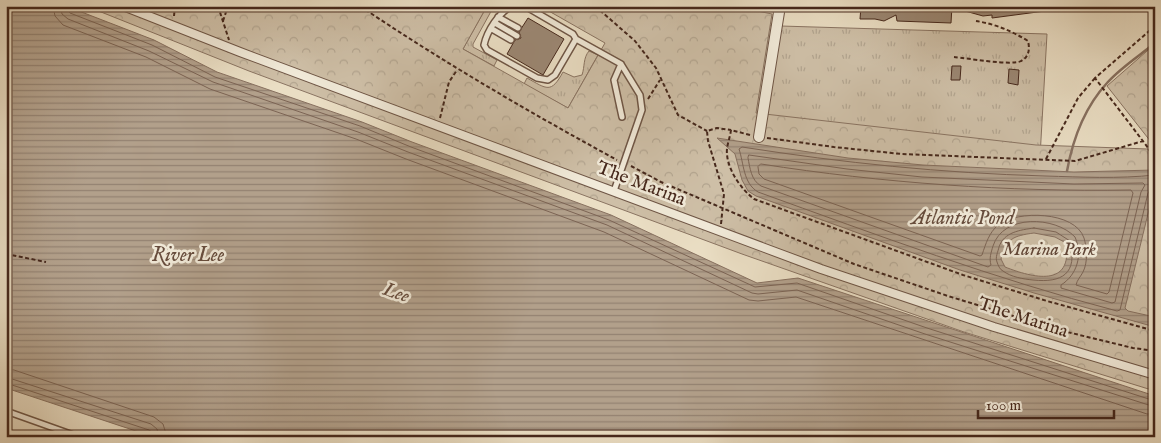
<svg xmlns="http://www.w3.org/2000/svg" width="1161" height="443" viewBox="0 0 1161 443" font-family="'IM FELL English',serif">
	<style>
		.grass { fill: url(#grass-tufts); stroke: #8a7462 }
		.forest { fill: url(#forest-crowns); stroke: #8a7462 }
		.water { fill: url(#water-rules); stroke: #87705f; fill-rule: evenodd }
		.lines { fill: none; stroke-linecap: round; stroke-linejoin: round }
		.shore { stroke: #7c6454; stroke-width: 1 }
		.stream { stroke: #87705f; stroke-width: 2.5 }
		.building { fill: #9b8773; stroke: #46281c }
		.service-casing { stroke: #6f5646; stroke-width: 8 }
		.pedestrian-casing { stroke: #6f5646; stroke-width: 10 }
		.minor-casing { stroke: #6f5646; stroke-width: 12 }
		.path { stroke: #46281c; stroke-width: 2; stroke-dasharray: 4 2.5; stroke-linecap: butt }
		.service { stroke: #f1ead9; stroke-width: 5 }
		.pedestrian { stroke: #f1ead9; stroke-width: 8 }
		.minor { stroke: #f1ead9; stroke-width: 10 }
		.labels { text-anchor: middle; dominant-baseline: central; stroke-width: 5; stroke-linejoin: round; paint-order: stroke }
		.street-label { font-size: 19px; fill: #46281c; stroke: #f1ead9 }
		.park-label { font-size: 19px; font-style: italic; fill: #614638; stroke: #f1ead9 }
		.water-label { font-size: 20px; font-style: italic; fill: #664c3d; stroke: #f1ead9 }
	</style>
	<defs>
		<pattern id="grass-tufts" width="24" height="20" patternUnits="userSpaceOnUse" patternTransform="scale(1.25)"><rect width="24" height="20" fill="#cebfa7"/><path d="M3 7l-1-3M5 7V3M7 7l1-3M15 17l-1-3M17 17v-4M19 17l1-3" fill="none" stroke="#b2a48f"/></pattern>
		<pattern id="forest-crowns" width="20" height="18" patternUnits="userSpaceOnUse" patternTransform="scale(1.25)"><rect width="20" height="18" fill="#cebfa7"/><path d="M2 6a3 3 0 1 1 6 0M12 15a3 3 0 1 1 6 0" fill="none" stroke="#b2a48f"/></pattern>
		<pattern id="water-rules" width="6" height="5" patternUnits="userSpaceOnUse" patternTransform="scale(1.25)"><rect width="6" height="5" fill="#b2a08b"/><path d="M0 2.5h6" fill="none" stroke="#938271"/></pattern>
	</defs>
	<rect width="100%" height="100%" fill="#eadec4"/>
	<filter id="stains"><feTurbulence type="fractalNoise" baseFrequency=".004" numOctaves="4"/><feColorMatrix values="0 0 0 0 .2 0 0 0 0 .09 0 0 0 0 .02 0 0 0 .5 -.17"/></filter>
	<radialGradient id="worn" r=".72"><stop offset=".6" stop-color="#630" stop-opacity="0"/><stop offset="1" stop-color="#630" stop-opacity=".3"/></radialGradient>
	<path class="grass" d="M487,6H494L473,44V47L497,60L494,66L463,49Z
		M747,25L1047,34L1040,157L721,109Z
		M589,51L598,55L568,108L524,84L527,78C547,89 551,94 563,72L574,77L582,75C585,66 583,58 589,51Z"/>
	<path class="forest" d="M86,6H487L463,49L568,108L605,43L540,6H733L772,14L756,113L1036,145L1148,149L1155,161V391L964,332L742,254L249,71Z
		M1155,44V147L1107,86Z"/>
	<path class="water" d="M6,6H66L154,40L217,72L362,122L412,142L611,215L757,283L798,278L1155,396V437H154L6,388Z
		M717,138L848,158L923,165L1074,172L1155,170V185L1125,308L1128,311L1155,317V327L1034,293L960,270L756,196L748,191L742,180L735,154ZM1034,233L1055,237L1066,243C1073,288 1033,278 1005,267L1001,259C1007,238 1013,236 1034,233Z"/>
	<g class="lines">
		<path class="shore" d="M53,6L55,16L63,25L146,57L210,89L356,139L406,159L604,232L749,300L758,301L796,297L1147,414H1155
			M60,6L62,14L68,19L149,51L213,82L358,132L408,152L607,225L752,293L758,294L797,290L925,334L1155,407
			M66,6L67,10L70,13L152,45L215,77L360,126L411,147L609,220L755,287L797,283L927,328L1155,401
			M749,155L847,169L922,177L1074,184L1143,183L1145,185L1141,192L1115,302L1112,303L1061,288V285C1077,275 1083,255 1075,237C1055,216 1003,214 993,246C991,253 989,258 991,265L988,267L761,186C751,180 750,168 748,158Z
			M761,164C883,183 1007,192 1131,190L1133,193L1109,292L1107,294L1076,285C1077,280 1081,276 1083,272C1088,262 1087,248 1084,238C1075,211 1017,210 998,225C989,233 986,243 982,255L980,256L764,179L759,174L758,167Z
			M1155,175C1118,179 1081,177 1045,176C941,173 844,163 742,147L739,149C744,164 743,183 758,192C877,235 995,279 1117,311L1120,310L1148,193L1150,190L1155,189
			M1034,228L1056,232L1070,241C1078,274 1062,283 1033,280C1023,279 1011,277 1003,271C1000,270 998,265 997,262C995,257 998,252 999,247C1004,232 1020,230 1034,228Z
			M6,369L14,370L154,417L163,424L167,437
			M6,377L151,424L157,429L159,437
			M6,383L149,430L152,432L153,437"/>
		<path class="stream" d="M1067,171C1073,138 1084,108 1107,83C1120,68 1139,56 1155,43"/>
	</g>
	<path class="building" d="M861,6H925L939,8L940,6H952L951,23L897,21L896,15L884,21L875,19H860Z
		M959,6H1044L1045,11L992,18V15L983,16L958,9Z
		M528,18L564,39L543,75L507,54L515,40L521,38L519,32Z
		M952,66H961L960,80H951Z
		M1009,69L1019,70L1018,85L1008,83Z"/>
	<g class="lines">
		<g class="service-casing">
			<path id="service" d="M512,6C499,12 487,31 484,45L487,50L537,78L548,80L555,75L576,39
				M525,6L573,34L576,39L621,64L640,95L642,110L614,191
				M498,17L518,28
				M495,23L517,36
				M492,29L511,40
				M621,64L614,80L622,117
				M6,411L79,437"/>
		</g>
		<g class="pedestrian-casing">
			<path id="pedestrian" d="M123,6L240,52L821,269L994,327L1155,375"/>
		</g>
		<g class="minor-casing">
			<path id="minor" d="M759,137L780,6"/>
		</g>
		<path class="path" d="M218,6L229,40
			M360,6C443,62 529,112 617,160
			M595,6L635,41L656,68L678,115L707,131
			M174,16L175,6
			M223,21L228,6
			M1155,26L1095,78L1155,157
			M954,57C966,58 1012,66 1021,61C1029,57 1030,49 1028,41C1012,31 995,24 976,21
			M648,99L660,80
			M440,118L449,82L457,70
			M750,135L731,130C730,138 726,147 727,154C728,171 742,190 754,199L963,275L1047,301L1155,331
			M767,138L834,147L902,154L1075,161L1143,141
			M1046,159L1078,98L1095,78
			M631,166L661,182L854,264L948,296L1059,330L1133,348L1155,351
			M721,224L724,194L708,141L707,131L717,128L731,130
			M6,254L46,262"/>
		<use href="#service" class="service"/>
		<use href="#pedestrian" class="pedestrian"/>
		<use href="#minor" class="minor"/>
	</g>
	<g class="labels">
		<g class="street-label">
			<text transform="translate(641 184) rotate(21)">The Marina</text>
			<text transform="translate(1023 318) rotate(18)">The Marina</text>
		</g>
		<g class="park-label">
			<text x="1049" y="250">Marina Park</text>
		</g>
		<g class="water-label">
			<text x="963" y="218">Atlantic Pond</text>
			<text x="188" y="255">River Lee</text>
			<text transform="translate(396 293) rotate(19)">Lee</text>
		</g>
	</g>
	<rect width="1161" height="443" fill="none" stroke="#eadec4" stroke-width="25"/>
	<rect x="8" y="8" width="1146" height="428" fill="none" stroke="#46281c" stroke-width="2.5"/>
	<rect x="12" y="12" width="1136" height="418" fill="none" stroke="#46281c"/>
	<path d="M978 410v8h136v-8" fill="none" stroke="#46281c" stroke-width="2.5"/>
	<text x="986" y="410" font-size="15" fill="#46281c" stroke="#f1ead9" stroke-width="4" paint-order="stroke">100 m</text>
	<rect width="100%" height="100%" filter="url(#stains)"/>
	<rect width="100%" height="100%" fill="url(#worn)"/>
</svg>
